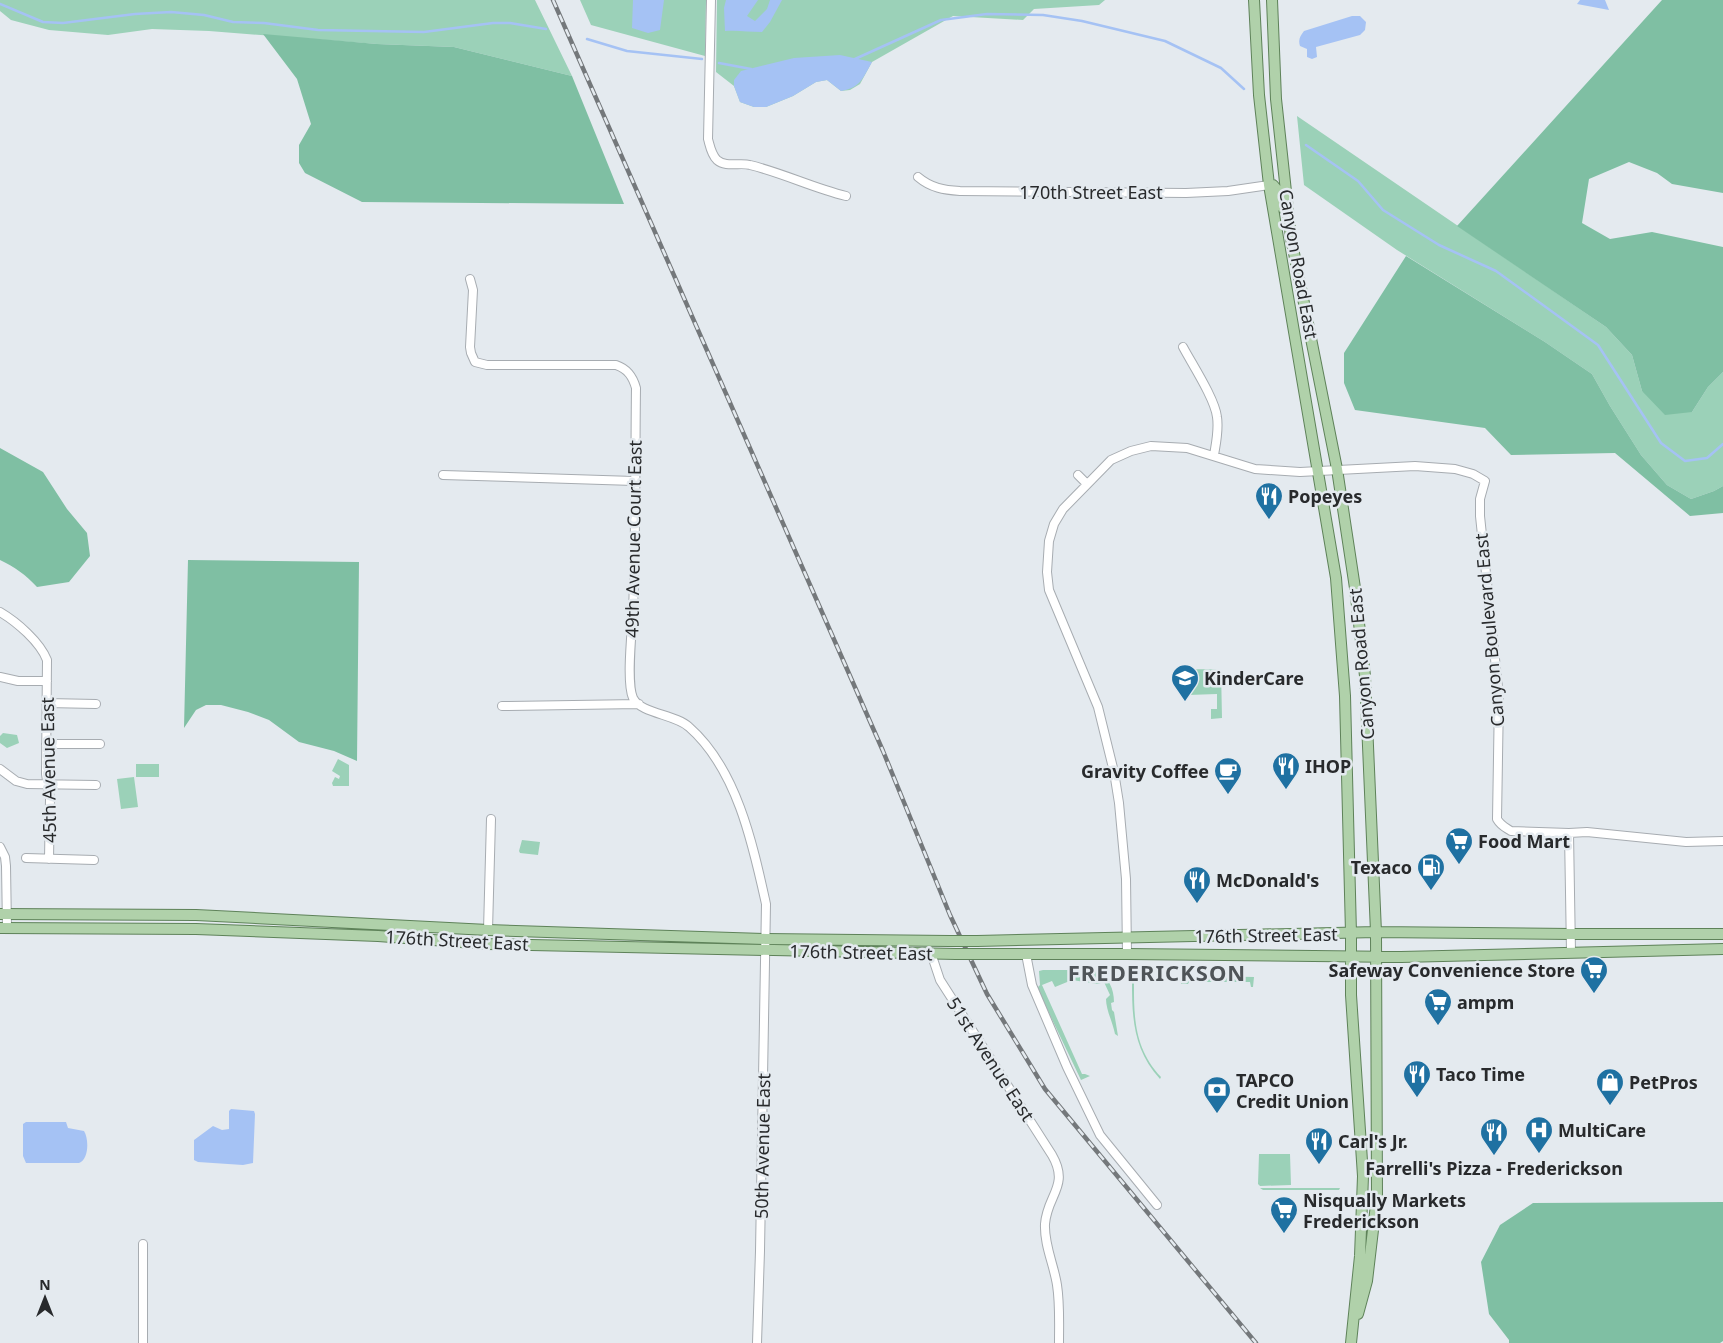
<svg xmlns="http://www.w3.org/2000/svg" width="1723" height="1343" viewBox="0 0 1723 1343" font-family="'Noto Sans',sans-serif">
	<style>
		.green { fill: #9bd1b8 }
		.forest { fill: #7fbfa3 }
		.water { fill: #a5c2f4 }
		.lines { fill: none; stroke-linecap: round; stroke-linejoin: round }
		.stream { stroke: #a5c2f4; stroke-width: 2.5 }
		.minor-casing { stroke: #a7acb1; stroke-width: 10 }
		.major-casing { stroke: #5e8259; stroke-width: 12 }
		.minor { stroke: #fff; stroke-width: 8 }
		.major { stroke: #b0d1aa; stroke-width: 10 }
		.rail-casing { stroke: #74787b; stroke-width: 4.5 }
		.rail { stroke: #e4eaef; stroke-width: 2.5; stroke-dasharray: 8; stroke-linecap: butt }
		.major-bridge-casing { stroke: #5e8259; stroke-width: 12; stroke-linecap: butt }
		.major-bridge { stroke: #b0d1aa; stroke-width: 10 }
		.labels { text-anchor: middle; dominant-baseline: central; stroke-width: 5; stroke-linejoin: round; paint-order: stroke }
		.street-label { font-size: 18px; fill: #282a2c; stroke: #e4eaef }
		.poi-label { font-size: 18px; font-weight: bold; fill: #282a2c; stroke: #e4eaef; text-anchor: start }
		.district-label { font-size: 22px; font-weight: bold; letter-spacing: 1px; fill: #4f5458; stroke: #e4eaef }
	</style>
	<rect width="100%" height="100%" fill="#e4eaef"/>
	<path class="green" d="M0,0H535L572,76L454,47L377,44L209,31L152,29L108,35L49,30L11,20L0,11Z
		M580,0H706L705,56L591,25Z
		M717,0H1105L1099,5L1034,9L1023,20L953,16L872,62L860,84L850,90L841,91L827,80L816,82L793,96L766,107H754L740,102L734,86L716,72Z
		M1297,116L1606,327L1632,355L1642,391L1692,412L1708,387L1723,372V486L1714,491L1691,499L1667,485L1641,455L1610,406L1592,374L1545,342L1397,250L1304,185Z
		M1221,670L1222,718L1211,719V709H1217V694L1188,695L1187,688L1180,687L1179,674C1189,667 1209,670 1221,670Z
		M3,733L17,735L19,743L7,748L0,743V736Z
		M338,759L349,765V786H333L332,783L335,777L339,779L340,776L332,771Z
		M136,764H159V777H136Z
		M134,777L138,807L121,809L117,779Z
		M522,840L540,842L538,855L520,853L519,851Z
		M1043,970H1097C1109,978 1114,989 1114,1002L1111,1003L1112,1010L1114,1012L1118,1036L1115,1034C1113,1023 1106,1010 1106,999L1110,995L1104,982L1098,984L1072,980L1055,987L1052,981L1042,985L1082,1074H1085L1090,1076L1081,1080L1037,988L1040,985L1039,971Z
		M1132,973H1134C1134,1013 1132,1046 1161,1077L1160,1079C1131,1047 1132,1013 1132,973Z
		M1201,976L1254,977L1253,987H1251L1250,982H1189L1188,984H1181V977Z
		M1259,1154H1290L1291,1185L1260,1186L1258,1184Z
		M1260,1188H1340L1339,1190H1263Z"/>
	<path class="forest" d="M1662,0H1723V193L1672,184L1657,173L1629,162L1589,179L1582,223L1610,239L1652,232L1723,247V372L1708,387L1692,412L1665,415L1642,391L1632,355L1606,327L1457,226Z
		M263,34L377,44L454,47L572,76L624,204L362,202L305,173L299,163V145L311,124L297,79Z
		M1406,256L1545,342L1592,374L1610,406L1641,455L1667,485L1691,499L1714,491L1723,486V513L1690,516L1615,453L1511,455L1485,428L1355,410L1344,383V353Z
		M0,448L43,472L67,509L87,533L90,556L69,582L37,587C26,575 15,567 0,560Z
		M188,560L359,562L357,761L334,751L299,742L269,720L248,712L221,705H206L196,710L184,728Z
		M1723,1202V1341L1720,1343H1509V1340L1489,1314L1481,1262L1500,1225L1533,1203Z"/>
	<path class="water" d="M633,0H664L660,30L648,33L632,28Z
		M726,0H758L747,16L755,21L767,9L770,0H782L770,22L762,32C749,32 738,30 725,31L724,8Z
		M1580,0H1605L1609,10L1577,4Z
		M1352,16H1360L1366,22L1365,30L1360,35L1316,47L1317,57L1312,59L1307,57V49L1300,46C1298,40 1300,36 1304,31Z
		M840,55L872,62C863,78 860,88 841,91L827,80L816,82L793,96L766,107H754L740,102L734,86V80L741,71L794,58Z
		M231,1109L254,1111L255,1114L253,1163L243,1165L198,1162L194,1160V1140L213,1126L222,1130L229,1129V1111Z
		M26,1122H66L68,1128L84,1131C89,1139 89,1159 79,1163H26L23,1156V1124Z"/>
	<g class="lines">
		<path class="stream" d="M0,4L43,22L63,23L135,14L171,12L204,15L233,22L264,23L318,30L424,32L493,23H510L546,29
			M587,39L627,51L702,59
			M855,59L941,20L987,14L1043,15L1082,21L1165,41L1221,68L1244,89
			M719,63L751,69
			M1306,145L1358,181L1383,210L1439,245L1496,271L1598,345L1661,443L1685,461L1707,458L1723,444"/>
		<g class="minor-casing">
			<path id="minor" d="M711,0L708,139C710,146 711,154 717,160C726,168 740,162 750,165C783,173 813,188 846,196
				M918,177C931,188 944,190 960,191L1186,193L1228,191L1269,185
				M470,279L473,290L470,347L471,353L475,362L487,365H616C628,369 633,377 636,388C635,463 636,537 633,611C632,631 626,682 633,698C641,714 675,714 689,727C737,769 753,845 766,904L760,1251L757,1343
				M1183,347C1192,364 1215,399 1217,417C1219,430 1216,443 1214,455
				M443,475L634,481
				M1078,475L1086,483
				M0,612C17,622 40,642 47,660L46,774L50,799L49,859
				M0,677L18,681H47
				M47,703L96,704
				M502,706L639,704
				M46,744H100
				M0,769L16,781L27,784L96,785
				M1569,833L1571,952
				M0,847L5,857L6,866L7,928
				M26,858L94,860
				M488,930L491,819
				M931,953L940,980L1052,1155C1070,1186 1047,1195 1045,1224C1044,1245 1054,1265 1057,1285C1060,1304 1059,1324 1059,1343
				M1026,954L1032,985L1067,1067L1100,1135L1157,1205
				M1127,954L1126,879L1119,803L1114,772L1098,707L1049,590L1047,572L1049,541L1054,524L1063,509L1111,460L1131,451L1151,446L1187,448L1255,469L1300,472L1415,466L1455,469L1473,474L1485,481L1480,499V516L1499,697L1497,819C1501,826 1505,827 1511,831L1569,833L1587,832L1686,842L1723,841
				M143,1343V1244"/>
		</g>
		<g class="major-casing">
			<path id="major" d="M1254,0L1259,95L1269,185L1336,578L1345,696L1351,933V995L1363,1176L1360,1256L1351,1343
				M1272,0L1276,99L1291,238L1337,469L1355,588L1365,676L1376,932L1377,1196L1367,1281L1358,1314
				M1269,185H1273L1278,191L1283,208
				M0,914L196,915L488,930L766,939L950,941
				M0,928L196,929L378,936L488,944L956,954
				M977,941L1376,932L1571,934H1723
				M983,954H1127L1401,957L1723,949"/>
		</g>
		<use href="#minor" class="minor"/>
		<use href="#major" class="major"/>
		<g class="rail-casing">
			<path id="rail" d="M553,0L883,751L950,915L987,994L1045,1089L1256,1343"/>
		</g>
		<use href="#rail" class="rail"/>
		<g class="major-bridge-casing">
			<path id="major-bridge" d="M950,941H977
				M956,954H983"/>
		</g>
		<use href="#major-bridge" class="major-bridge"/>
	</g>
	<defs>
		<g id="restaurant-pin" transform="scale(1.4375)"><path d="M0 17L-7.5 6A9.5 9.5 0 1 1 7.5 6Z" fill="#1f71a2" stroke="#e4eaef"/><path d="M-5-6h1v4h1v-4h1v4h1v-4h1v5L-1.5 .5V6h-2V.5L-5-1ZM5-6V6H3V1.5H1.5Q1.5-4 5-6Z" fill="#fff"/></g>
		<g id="school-pin" transform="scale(1.4375)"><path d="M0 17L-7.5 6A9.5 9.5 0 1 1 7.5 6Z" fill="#1f71a2" stroke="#e4eaef"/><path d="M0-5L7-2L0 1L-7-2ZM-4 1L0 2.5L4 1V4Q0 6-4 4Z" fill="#fff"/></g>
		<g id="cafe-pin" transform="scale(1.4375)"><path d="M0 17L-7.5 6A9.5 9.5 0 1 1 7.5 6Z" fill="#1f71a2" stroke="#e4eaef"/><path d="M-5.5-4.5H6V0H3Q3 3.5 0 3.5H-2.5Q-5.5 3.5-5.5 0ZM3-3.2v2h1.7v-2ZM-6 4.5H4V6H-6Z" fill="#fff"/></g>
		<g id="supermarket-pin" transform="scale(1.4375)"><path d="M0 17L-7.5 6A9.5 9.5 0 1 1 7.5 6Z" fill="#1f71a2" stroke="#e4eaef"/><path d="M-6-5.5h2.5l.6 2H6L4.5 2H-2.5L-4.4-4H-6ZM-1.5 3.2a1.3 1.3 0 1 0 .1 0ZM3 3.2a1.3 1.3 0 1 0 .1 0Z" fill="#fff"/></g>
		<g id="fuel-pin" transform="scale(1.4375)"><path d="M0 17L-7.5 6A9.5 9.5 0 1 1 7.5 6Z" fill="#1f71a2" stroke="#e4eaef"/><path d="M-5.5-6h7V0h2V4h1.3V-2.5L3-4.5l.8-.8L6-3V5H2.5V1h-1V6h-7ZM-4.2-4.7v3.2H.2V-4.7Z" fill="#fff"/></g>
		<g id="shop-pin" transform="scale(1.4375)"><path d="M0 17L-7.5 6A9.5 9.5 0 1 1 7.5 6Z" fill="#1f71a2" stroke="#e4eaef"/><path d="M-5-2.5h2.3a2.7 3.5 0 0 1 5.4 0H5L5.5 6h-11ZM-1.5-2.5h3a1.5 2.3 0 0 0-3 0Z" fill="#fff"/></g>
		<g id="bank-pin" transform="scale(1.4375)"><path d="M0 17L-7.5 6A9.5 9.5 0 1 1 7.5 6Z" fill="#1f71a2" stroke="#e4eaef"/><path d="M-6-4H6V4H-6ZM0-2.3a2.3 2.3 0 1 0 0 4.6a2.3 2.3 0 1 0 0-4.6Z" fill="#fff"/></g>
		<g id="hospital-pin" transform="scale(1.4375)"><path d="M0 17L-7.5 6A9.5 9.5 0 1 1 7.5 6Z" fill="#1f71a2" stroke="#e4eaef"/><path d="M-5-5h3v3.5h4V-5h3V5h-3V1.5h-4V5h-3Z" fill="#fff"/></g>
	</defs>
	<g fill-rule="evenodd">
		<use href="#restaurant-pin" x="1269" y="496"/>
		<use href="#school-pin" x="1185" y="678"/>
		<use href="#restaurant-pin" x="1286" y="766"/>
		<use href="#cafe-pin" x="1228" y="771"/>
		<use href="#supermarket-pin" x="1459" y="841"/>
		<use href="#fuel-pin" x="1431" y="867"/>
		<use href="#restaurant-pin" x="1197" y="880"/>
		<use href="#supermarket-pin" x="1594" y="970"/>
		<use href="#supermarket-pin" x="1438" y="1002"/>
		<use href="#restaurant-pin" x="1417" y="1074"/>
		<use href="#shop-pin" x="1610" y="1082"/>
		<use href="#bank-pin" x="1217" y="1090"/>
		<use href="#hospital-pin" x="1539" y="1130"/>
		<use href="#restaurant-pin" x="1494" y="1132"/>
		<use href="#restaurant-pin" x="1319" y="1141"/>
		<use href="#supermarket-pin" x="1284" y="1210"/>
	</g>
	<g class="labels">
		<g class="street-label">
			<text x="1091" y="192">170th Street East</text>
			<text transform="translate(1299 264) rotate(80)">Canyon Road East</text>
			<text transform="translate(633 539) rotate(-89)">49th Avenue Court East</text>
			<text transform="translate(1489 630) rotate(-95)">Canyon Boulevard East</text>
			<text transform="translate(1361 664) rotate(-95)">Canyon Road East</text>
			<text transform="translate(48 770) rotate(-91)">45th Avenue East</text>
			<text transform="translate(1266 935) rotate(-1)">176th Street East</text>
			<text transform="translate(457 940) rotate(3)">176th Street East</text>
			<text transform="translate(861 952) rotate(1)">176th Street East</text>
			<text transform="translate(991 1059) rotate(57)">51st Avenue East</text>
			<text transform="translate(762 1146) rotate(-89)">50th Avenue East</text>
		</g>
		<g class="poi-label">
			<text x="1288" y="496">Popeyes</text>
			<text x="1204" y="678">KinderCare</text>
			<text x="1305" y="766">IHOP</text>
			<text x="1209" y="771" text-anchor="end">Gravity Coffee</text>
			<text x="1478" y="841">Food Mart</text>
			<text x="1412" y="867" text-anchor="end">Texaco</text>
			<text x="1216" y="880">McDonald's</text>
			<text x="1575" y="970" text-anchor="end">Safeway Convenience Store</text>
			<text x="1457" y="1002">ampm</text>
			<text x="1436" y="1074">Taco Time</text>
			<text x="1236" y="1080">TAPCO<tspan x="1236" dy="21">Credit Union</tspan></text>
			<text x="1629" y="1082">PetPros</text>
			<text x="1558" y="1130">MultiCare</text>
			<text x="1338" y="1141">Carl's Jr.</text>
			<text x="1494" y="1168" text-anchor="middle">Farrelli's Pizza - Frederickson</text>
			<text x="1303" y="1200">Nisqually Markets<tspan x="1303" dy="21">Frederickson</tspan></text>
		</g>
		<g class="district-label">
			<text x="1157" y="972">FREDERICKSON</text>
		</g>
	</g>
	<g transform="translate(45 1298)" stroke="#e4eaef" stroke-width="4" paint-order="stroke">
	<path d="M0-4L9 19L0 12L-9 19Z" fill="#282a2c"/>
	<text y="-8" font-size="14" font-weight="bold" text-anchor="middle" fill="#282a2c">N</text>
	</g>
</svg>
